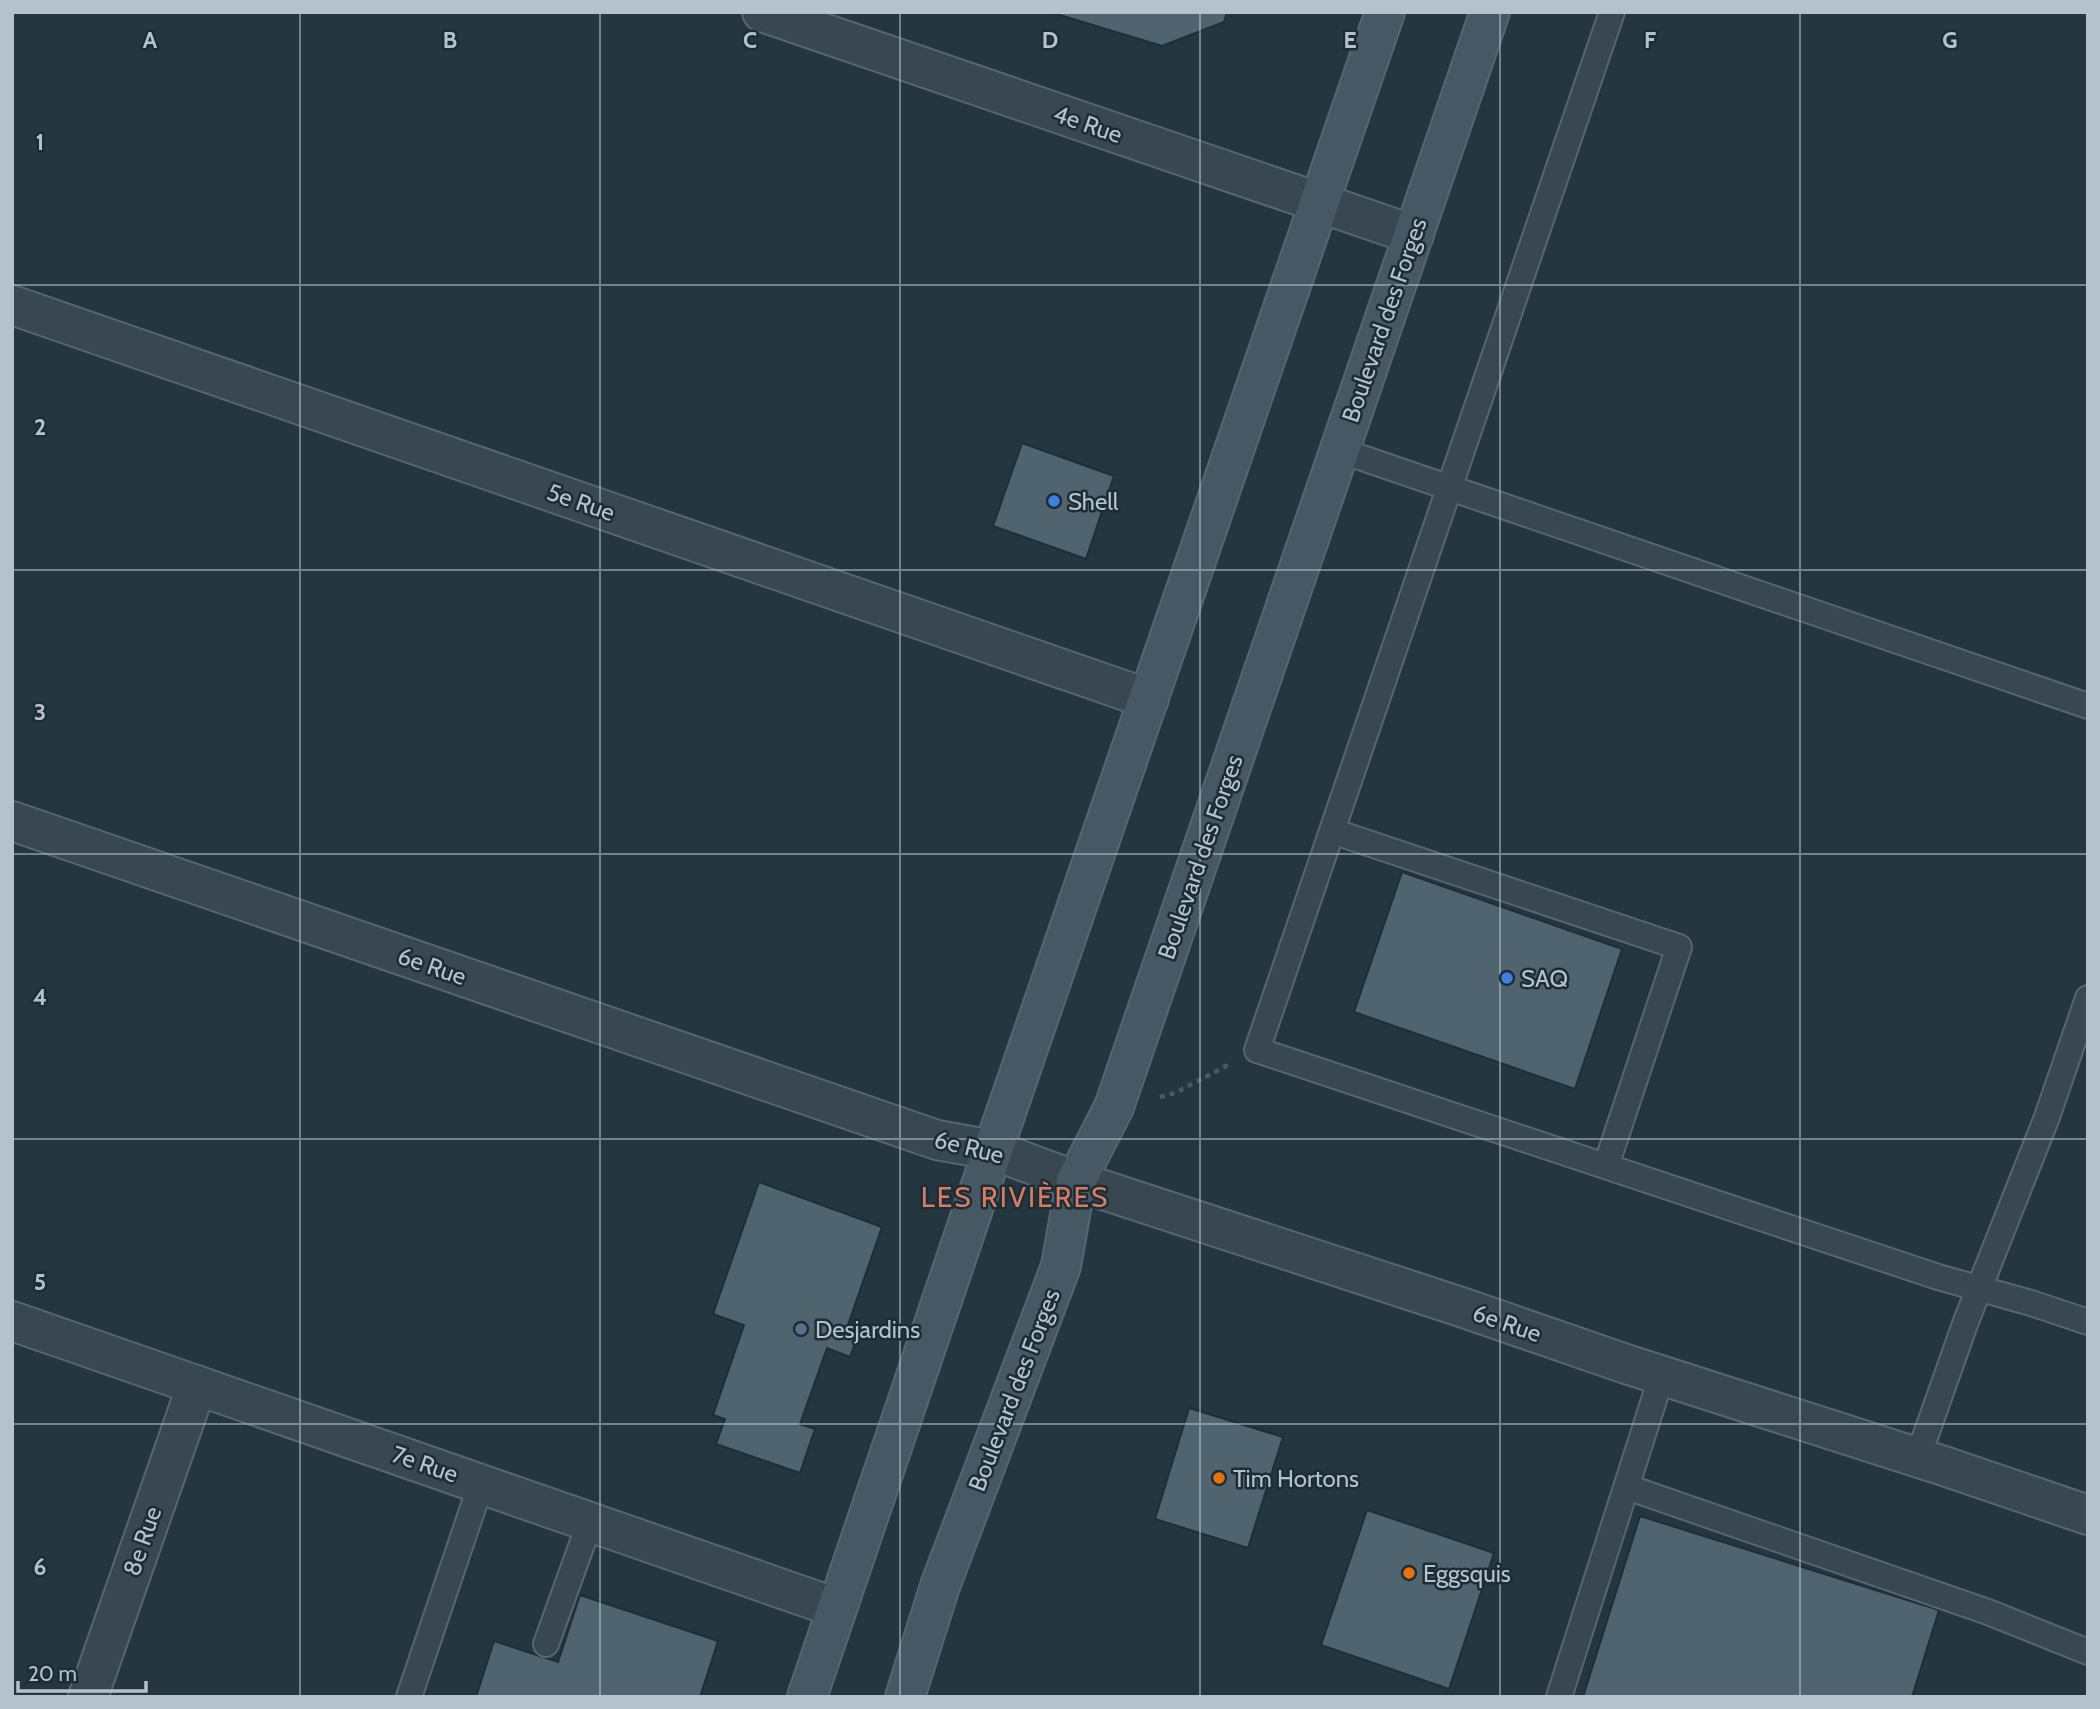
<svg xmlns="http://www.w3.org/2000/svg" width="2100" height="1709" viewBox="0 0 2100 1709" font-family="Cabin,sans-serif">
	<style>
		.building { fill: #4f646e; stroke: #1f2f37; stroke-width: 2 }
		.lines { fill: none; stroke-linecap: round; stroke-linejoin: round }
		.service-casing { stroke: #56656e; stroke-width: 28 }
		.minor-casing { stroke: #56656e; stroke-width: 42 }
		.tertiary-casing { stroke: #56656e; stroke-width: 42 }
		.secondary-casing { stroke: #56656e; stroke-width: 42 }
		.path { stroke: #455d5a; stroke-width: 4.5; stroke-dasharray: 5 5; stroke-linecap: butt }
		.service { stroke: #394850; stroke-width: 24 }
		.minor { stroke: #394850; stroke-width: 38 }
		.tertiary { stroke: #394850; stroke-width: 38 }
		.secondary { stroke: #465863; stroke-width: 38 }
		.grid { fill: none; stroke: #b5c2cb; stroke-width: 2; stroke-opacity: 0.55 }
		.shop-dot { fill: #3f7fe0; stroke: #1d2d35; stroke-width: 2.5 }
		.service-dot { fill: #5c6f8a; stroke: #1d2d35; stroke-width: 2.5 }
		.food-dot { fill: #e8710a; stroke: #1d2d35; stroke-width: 2.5 }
		.labels { text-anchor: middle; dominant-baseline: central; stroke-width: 5; stroke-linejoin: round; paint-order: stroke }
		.street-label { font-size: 24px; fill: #b5c2cb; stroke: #1d2d35 }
		.poi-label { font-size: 24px; fill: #b5c2cb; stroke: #1d2d35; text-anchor: start }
		.quarter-label { font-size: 28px; letter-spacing: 2px; fill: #d87b62; stroke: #1d2d35 }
		.grid-label { font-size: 23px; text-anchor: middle; font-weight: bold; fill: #b5c2cb; stroke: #1d2d35; stroke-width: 5; stroke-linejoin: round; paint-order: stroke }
	</style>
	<rect width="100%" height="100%" fill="#243741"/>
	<path class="building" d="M1050,12H1227L1224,22L1162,46Z
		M1022,443L1114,476L1086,559L993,526Z
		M1402,872L1622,949L1575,1089L1354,1012Z
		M759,1182L882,1227L848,1325L860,1330L850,1357L827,1348L800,1424L815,1429L800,1473L716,1444L725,1419L713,1415L744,1325L713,1314Z
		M1189,1408L1283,1437L1248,1548L1155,1519Z
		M1367,1510L1494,1553L1449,1689L1321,1645Z
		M1640,1516L1939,1610L1912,1697H1583Z
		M580,1595L718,1641L700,1697H476L494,1641L558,1662Z"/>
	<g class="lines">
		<g class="service-casing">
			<path id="service" d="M1612,12L1257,1050L1938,1277L2031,1303L2088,1322
				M1339,450L2088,706
				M1332,831L1679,947L1606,1166
				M1918,1457L1965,1324L2047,1117L2088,998
				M1627,1487L1988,1612L2088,1652
				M546,1644L590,1522
				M409,1697L481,1484
				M1559,1697L1662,1375"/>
		</g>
		<g class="minor-casing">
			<path id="minor" d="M762,12L1414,235
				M12,305L1149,699
				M12,821L937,1140L993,1150
				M12,1321L837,1608
				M88,1697L197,1385"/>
		</g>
		<g class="tertiary-casing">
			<path id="tertiary" d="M993,1150L1076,1181L1461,1307L1626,1364L1944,1466L2088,1515"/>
		</g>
		<g class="secondary-casing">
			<path id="secondary" d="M807,1697L993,1150L1385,12
				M905,1697L940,1586L1061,1266L1076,1181L1114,1107L1490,12"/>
		</g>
		<path class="path" d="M1160,1097L1175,1093L1228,1065"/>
		<use href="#service" class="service"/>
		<use href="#minor" class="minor"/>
		<use href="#tertiary" class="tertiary"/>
		<use href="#secondary" class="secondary"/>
	</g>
	<path class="grid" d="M300,12V1697M600,12V1697M900,12V1697M1200,12V1697M1500,12V1697M1800,12V1697M12,285H2088M12,570H2088M12,854H2088M12,1139H2088M12,1424H2088"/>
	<g class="shop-dot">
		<circle cx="1054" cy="501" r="7"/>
		<circle cx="1507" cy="978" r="7"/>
	</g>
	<circle class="service-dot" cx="801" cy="1329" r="7"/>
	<g class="food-dot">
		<circle cx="1219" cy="1478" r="7"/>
		<circle cx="1409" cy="1573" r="7"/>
	</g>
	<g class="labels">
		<g class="street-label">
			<text transform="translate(1088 124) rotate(19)">4e Rue</text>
			<text transform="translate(1384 320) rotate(-71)">Boulevard des Forges</text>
			<text transform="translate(581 502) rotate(19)">5e Rue</text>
			<text transform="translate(1200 857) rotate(-71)">Boulevard des Forges</text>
			<text transform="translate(432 966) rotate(19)">6e Rue</text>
			<text transform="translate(969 1147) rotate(14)">6e Rue</text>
			<text transform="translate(1507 1323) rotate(19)">6e Rue</text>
			<text transform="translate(1014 1390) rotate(-69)">Boulevard des Forges</text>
			<text transform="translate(425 1464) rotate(19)">7e Rue</text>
			<text transform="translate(142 1541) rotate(-71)">8e Rue</text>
		</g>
		<g class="poi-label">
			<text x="1068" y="501">Shell</text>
			<text x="1521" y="978">SAQ</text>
			<text x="815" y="1329">Desjardins</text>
			<text x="1233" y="1478">Tim Hortons</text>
			<text x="1423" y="1573">Eggsquis</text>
		</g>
		<g class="quarter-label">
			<text x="1015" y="1197">LES RIVIÈRES</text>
		</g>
	</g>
	<g class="grid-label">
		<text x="150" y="48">A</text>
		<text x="450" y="48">B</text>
		<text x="750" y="48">C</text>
		<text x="1050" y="48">D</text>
		<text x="1350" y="48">E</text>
		<text x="1650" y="48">F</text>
		<text x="1950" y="48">G</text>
		<text x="40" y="150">1</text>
		<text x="40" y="435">2</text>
		<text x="40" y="720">3</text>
		<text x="40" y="1005">4</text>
		<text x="40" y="1290">5</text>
		<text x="40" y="1575">6</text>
	</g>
	<rect width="2100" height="1709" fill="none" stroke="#b5c2cb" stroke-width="28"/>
	<path d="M18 1681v10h128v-10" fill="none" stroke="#b5c2cb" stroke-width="3.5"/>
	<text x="28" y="1681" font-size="21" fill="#b5c2cb" stroke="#1d2d35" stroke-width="5" paint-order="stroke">20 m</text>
</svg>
